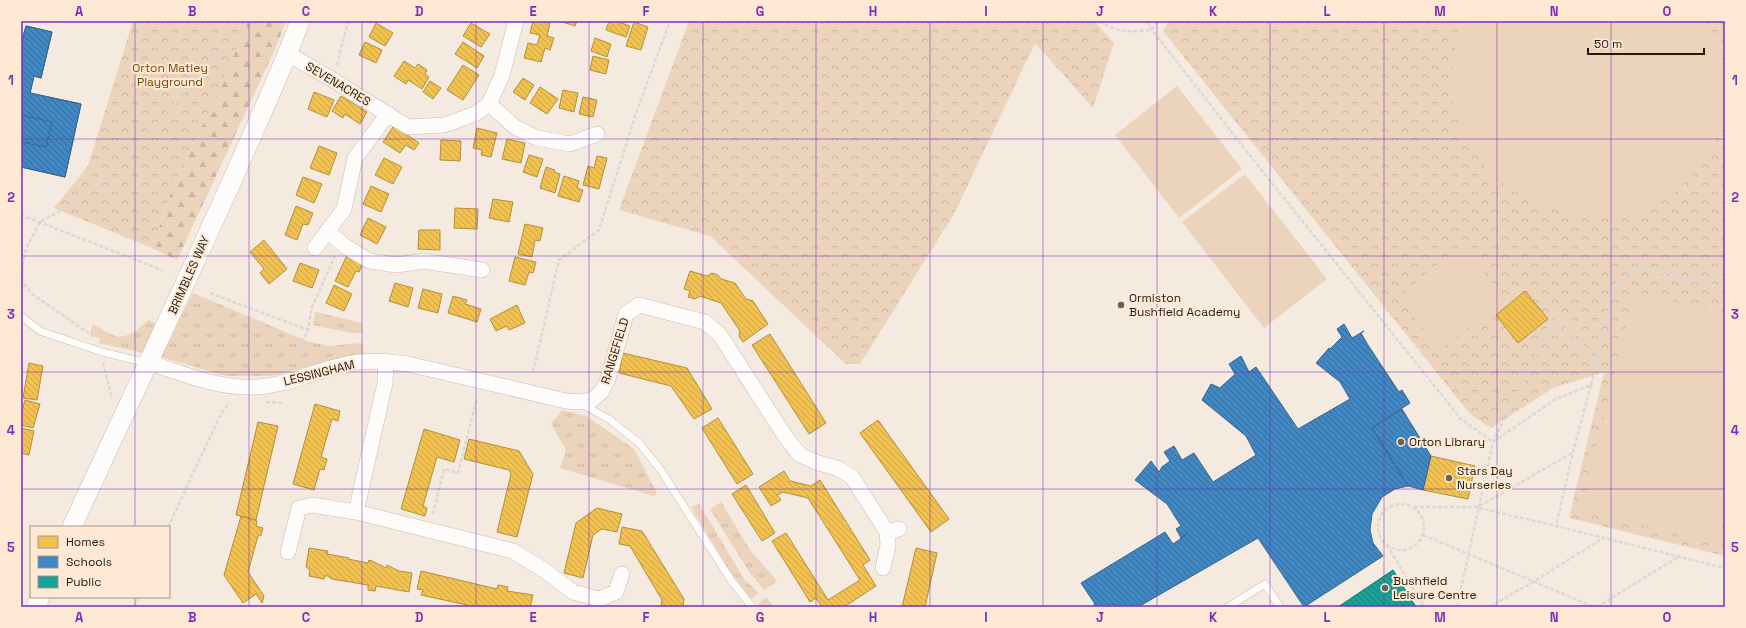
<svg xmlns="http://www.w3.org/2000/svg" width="1746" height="628" viewBox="0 0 1746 628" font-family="'Space Grotesk',sans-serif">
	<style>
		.grass { fill: url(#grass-tufts) }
		.forest { fill: url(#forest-firs) }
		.park { fill: url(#park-crowns) }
		.garden { fill: #ebd3bc }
		.homes { fill: url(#homes-back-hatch); stroke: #b38f3c }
		.schools { fill: url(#schools-back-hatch); stroke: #366790 }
		.public { fill: url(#public-back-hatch); stroke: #1a7a70 }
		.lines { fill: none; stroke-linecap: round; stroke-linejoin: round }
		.service-casing { stroke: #c5bcb3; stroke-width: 8 }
		.minor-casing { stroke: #c5bcb3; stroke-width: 16 }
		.tertiary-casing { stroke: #c5bcb3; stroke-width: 20 }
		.path { stroke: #dcd8d5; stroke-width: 2.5; stroke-dasharray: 4 2; stroke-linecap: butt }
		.service { stroke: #fefcfa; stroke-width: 7 }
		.minor { stroke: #fefcfa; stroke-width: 15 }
		.tertiary { stroke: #fefcfa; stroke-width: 19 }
		.grid { fill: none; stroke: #7b2cbf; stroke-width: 1; stroke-opacity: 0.55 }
		.poi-dot { fill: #6b635a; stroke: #ffe9d5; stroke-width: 1.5 }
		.labels { text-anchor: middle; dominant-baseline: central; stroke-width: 4; stroke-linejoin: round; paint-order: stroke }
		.park-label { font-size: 12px; fill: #7b4a0c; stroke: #ffe9d5 }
		.street-label { font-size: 12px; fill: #211a13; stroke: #ffe9d5 }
		.poi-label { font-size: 12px; fill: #211a13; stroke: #ffe9d5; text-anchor: start }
		.neatline { fill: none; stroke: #7b2cbf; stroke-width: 1.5 }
		.grid-label { font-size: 13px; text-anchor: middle; font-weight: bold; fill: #7b2cbf }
	</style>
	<defs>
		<pattern id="grass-tufts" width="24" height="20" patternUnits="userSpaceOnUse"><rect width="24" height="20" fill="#ebd3bc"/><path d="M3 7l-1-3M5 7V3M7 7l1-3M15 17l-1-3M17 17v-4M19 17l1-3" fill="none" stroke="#c9b5a1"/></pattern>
		<pattern id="forest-firs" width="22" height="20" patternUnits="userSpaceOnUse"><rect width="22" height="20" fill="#ebd3bc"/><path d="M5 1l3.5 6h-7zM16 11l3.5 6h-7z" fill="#c9b5a1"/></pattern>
		<pattern id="park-crowns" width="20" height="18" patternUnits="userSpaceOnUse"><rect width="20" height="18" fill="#ebd3bc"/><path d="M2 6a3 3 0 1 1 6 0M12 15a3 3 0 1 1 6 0" fill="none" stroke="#c9b5a1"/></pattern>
		<pattern id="homes-back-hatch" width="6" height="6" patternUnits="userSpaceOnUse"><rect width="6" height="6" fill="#f2c14e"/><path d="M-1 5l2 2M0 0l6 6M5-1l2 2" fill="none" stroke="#cfa543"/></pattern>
		<pattern id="schools-back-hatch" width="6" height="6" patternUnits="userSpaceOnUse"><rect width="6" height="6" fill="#3f88c5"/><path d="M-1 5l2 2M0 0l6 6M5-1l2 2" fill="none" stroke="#346e9f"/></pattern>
		<pattern id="public-back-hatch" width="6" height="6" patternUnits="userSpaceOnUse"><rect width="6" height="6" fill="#17a398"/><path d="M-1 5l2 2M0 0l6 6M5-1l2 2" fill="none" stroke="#14847b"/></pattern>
	</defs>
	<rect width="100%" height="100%" fill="#f5eadf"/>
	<path class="grass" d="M193,293L307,341L328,346L362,343L364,354L271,376H225L161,357Z
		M315,312L362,323L363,333H351L313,325Z
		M148,320L157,324L143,353L99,343L100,339L90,334L93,324C100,327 108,334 116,336C127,339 141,328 148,320Z
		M562,410L586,416L634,449L657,493L654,496L560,468L566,450L551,424Z
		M721,502L750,550L777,581L764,590L750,573L710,509Z
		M699,504L744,579L759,593L751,599L728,568L691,507Z
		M766,597L774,607H761L758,604Z"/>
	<path class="forest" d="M248,21H286L276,47L177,260L152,248L171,192L220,88Z"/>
	<path class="park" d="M133,21H248L220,88L171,192L152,248L54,208L88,166Z
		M689,21H1094L1114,43L1093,108L1035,43L954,214L860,364H846L710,236L619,210Z
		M1169,21H1725V556L1569,518L1604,372L1553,388L1491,428L1470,414L1163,31Z"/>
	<path class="garden" d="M1466,21H1705L1718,43L1725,77V98L1721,128L1701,167L1670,197L1631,215L1588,219L1527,198L1491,174L1465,139L1452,98L1453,55Z
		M1177,86L1242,169L1179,218L1115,135Z
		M1245,174L1327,279L1264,328L1182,222Z
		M1462,245L1504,298L1440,350L1398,297Z
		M1634,292L1725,314V515L1718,543L1581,510Z"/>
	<path class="homes" d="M533,21L550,23L547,36L554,38L550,50L545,48L541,62L524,58L528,43L537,45L540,35L530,33Z
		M559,21H577L575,26Z
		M609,21H616L630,26L626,37L606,30Z
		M634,22L648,27L641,50L626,46Z
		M376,23L393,33L385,46L369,37Z
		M471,23L490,34L481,47L463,36Z
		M595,38L611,44L607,57L591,51Z
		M365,42L382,50L376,63L359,55Z
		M463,42L484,56L477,68L455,54Z
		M593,56L609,60L606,74L590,70Z
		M404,61L415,68L418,64L427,70L425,74L429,77L422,89L408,80L406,84L394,76Z
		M463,65L479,75L463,100L447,90Z
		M523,78L534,85L525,100L513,92Z
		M430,81L441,88L433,99L423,92Z
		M540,87L558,99L547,114L530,103Z
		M563,90L578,93L574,112L559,108Z
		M314,92L334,100L327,117L308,109Z
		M341,96L367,112L360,124L345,114L343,118L332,111Z
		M583,97L597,100L593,117L579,114Z
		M395,124L407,132L406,134L419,143L414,150L406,145L400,153L383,142Z
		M477,128L497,133L491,157L481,155L482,150L473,148Z
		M507,139L525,143L521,163L502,159Z
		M441,140L461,141L460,161L440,160Z
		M319,146L337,153L329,175L310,168Z
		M529,155L543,159L537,177L523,172Z
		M597,156L607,158L599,189L583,185L588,166L594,168Z
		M384,158L402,167L393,184L375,175Z
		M546,167L555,170L554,172L560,174L555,193L540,188Z
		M564,176L579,181L577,188L583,190L579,202L558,196Z
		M303,177L322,184L314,203L296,195Z
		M371,186L389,194L381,212L363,204Z
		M493,199L513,202L509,222L489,218Z
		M296,206L313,213L308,225L303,224L297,240L285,235Z
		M455,208L478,209L477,229L454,228Z
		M368,218L386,227L377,244L360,235Z
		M525,224L543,228L540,241L535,240L532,257L518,254Z
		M419,230H440V250L418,249Z
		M264,240L287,269L269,284L260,273L264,269L250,252Z
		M348,253L364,261L359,272L356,271L348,287L335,281Z
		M515,257L536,262L533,273L529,272L525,285L509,281Z
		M300,263L319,270L312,288L293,281Z
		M690,271L707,276L712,273L718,275L721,279L735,283L746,299L753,301L768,324L743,342L739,336L740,331L721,303L700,296L695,299L688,297L690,291L684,289Z
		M395,283L413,288L408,307L389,301Z
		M334,285L352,294L344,311L326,303Z
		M423,289L442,294L438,313L418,308Z
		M1525,291L1548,319L1518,343L1496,315Z
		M453,296L467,300L465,304L481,309L477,322L448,313Z
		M517,305L525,323L509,330L507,326L496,331L490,319Z
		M770,334L826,423L809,434L752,345Z
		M623,353L687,368L712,409L694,419L671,386L619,373Z
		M29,363L43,366L37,400L23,398Z
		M25,400L40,404L33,428L21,425V414Z
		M315,404L340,411L338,421L332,419L321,457L327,459L324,470L320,469L314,490L293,484Z
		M718,418L753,474L737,484L702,428Z
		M878,420L949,519L931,532L860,433Z
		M258,422L278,426L256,520L236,515Z
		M21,428L34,431L29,455L21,453Z
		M424,429L460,440L454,462L437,457L423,506L427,508L425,516L401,509Z
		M469,439L519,451L533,474L517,537L497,532L511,474L509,470L464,459Z
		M1431,456L1475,466L1468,499L1423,490Z
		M784,471L790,481L811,486L820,480L870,560L863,565L876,586L844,607H822L816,598L810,602L772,541L786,533L828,600L860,580L808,498L783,492L777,495L781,500L771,506L759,487Z
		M746,485L775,533L762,541L732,494Z
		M597,508L622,514L617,532L602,529L593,535L583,578L564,573L576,523Z
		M241,516L257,521L256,526L263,528L261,535L258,536L248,572L264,596L262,603L256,594L243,603L224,575Z
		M622,527L642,531L684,599L683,607H661L662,600L630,546L619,544Z
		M309,548L328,551L327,554L349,558L348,559L368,563L369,560L372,561L386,568L387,565L399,571L412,573L409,592L376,586L375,591L368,590V585L332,579L326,575L324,579L309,576L310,570L306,567Z
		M916,548L937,553L925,607H902Z
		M421,571L497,589L498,585L508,587L507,591L533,595L530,607H466L467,605L421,595L423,590L417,589Z"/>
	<path class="schools" d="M26,26L52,32L41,78L34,76L30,93L81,104L65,177L21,167V142L46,147L52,122L21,115V44Z
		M26,26L52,32L41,78L34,76L30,93L81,104L65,177L21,167V44Z
		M1344,324L1352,338L1364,331L1361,333L1368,345L1399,392L1402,390L1410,403L1372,428L1408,486L1395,489L1382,497L1372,514L1370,530L1373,543L1383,556L1304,607L1258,538L1138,607H1115L1113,604L1108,607H1092L1095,604L1081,583L1165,532L1173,544L1187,534L1181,538L1176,529L1181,526L1167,504L1135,480L1151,461L1159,472L1162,467L1170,461L1164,452L1174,446L1182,460L1194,453L1213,482L1256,455L1246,436L1202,400L1211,384L1220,388L1235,374L1229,364L1241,356L1249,372L1256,367L1298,429L1350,399L1340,382L1316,363L1329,348L1330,349L1342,337L1337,329Z
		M1402,409L1431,456L1423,490L1408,486L1372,428Z"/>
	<path class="public" d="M1393,570L1416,607H1338Z"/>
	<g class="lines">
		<g class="service-casing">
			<path id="service" d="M21,316L40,331L102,352L147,363
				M582,404L609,419L639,443L660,469L731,580L752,607
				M1228,607L1265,584L1280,607"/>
		</g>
		<g class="minor-casing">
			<path id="minor" d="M288,54L333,80L408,127L444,125L475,114L489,104L502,75L516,21
				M489,104L515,127L537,138L570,144L597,134
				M327,231L346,247L370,261L396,265L424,261L482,270
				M315,248L344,209L355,158L388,114
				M150,363C184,374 219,389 256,387C291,385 324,366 359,362C376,360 392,362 408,364L566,401L578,402L592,400L602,391L608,379L626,314L639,305L705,322L720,335L785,436L800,455L818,463L837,468L852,477L887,532
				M356,512L385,383L386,361
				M288,552L299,508L312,505L356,512L513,551L544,570L573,592L599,599L616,592L622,574
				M883,568L888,545L887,532L899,529"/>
		</g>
		<g class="tertiary-casing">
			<path id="tertiary" d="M72,527C126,409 182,292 235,174C257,123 281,73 300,21
				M36,607L40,597"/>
		</g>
		<path class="path" d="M1100,21C1114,33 1134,32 1152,30
			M1148,21L1152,30L1255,162L1461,419L1493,442
			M1152,30L1158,21
			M337,65L348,21
			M21,215L162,270
			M210,293L308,330
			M94,337L31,293L22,281L23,262L26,249L40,222L71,205L101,181L153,128L226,44
			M103,363L112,399
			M292,364L308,330L312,307L335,256
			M533,372L559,260L599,230L636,113L670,21
			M1591,385L1613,290C1622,278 1628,271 1643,269L1725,288
			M266,402L284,403
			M1493,442L1556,399L1591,385L1574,448L1556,526L1725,568
			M1378 527a23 23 0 1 1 46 0a23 23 0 1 1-46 0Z
			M1414,507H1478L1572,453
			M1479,508L1556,526
			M433,514L444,469L458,473L477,398
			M168,527L219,418L229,402
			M1423,535L1594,607
			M1387,545L1424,607
			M135,607L139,597
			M1457,607L1493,442L1555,316L1597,362
			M1489,607L1533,582L1603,538
			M1597,607L1678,557"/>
		<use href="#service" class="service"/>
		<use href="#minor" class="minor"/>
		<use href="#tertiary" class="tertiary"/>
	</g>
	<path class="grid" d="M135,21V527M249,21V607M362,21V607M476,21V607M589,21V607M703,21V607M816,21V607M930,21V607M1043,21V607M1157,21V607M1270,21V607M1384,21V607M1497,21V607M1611,21V607M21,139H1725M21,256H1725M21,372H1725M21,489H1725M135,597V607"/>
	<g class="poi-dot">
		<circle cx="1121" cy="305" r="4"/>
		<circle cx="1401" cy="442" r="4"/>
		<circle cx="1449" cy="478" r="4"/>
		<circle cx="1385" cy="588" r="4"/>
	</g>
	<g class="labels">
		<g class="park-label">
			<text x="170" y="68">Orton Matley<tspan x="170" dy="14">Playground</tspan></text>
		</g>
		<g class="street-label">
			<text transform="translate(338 84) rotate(31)">SEVENACRES</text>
			<text transform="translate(189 275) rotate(-66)">BRIMBLES WAY</text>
			<text transform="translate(615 351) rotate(-73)">RANGEFIELD</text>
			<text transform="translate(319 373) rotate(-14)">LESSINGHAM</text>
		</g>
		<g class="poi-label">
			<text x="1129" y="298">Ormiston<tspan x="1129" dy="14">Bushfield Academy</tspan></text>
			<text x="1409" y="442">Orton Library</text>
			<text x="1457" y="471">Stars Day<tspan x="1457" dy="14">Nurseries</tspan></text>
			<text x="1393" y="581">Bushfield<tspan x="1393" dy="14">Leisure Centre</tspan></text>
		</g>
	</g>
	<rect width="1746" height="628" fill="none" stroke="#ffe9d5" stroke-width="44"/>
	<rect x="30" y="526" width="140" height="72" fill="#ffe9d5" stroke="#a69687"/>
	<rect x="38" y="536" width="20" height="12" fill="#f2c14e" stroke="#a69687"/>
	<text x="66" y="546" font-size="12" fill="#211a13">Homes</text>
	<rect x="38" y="556" width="20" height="12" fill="#3f88c5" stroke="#a69687"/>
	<text x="66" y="566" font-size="12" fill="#211a13">Schools</text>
	<rect x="38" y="576" width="20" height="12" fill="#17a398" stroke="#a69687"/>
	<text x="66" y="586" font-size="12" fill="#211a13">Public</text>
	<path d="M1588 48v6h116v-6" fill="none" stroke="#211a13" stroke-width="2"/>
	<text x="1594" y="48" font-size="12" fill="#211a13" stroke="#ffe9d5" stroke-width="3" paint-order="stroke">50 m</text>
	<rect x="22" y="22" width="1702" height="584" class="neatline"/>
	<g class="grid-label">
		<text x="79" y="16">A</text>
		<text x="192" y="16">B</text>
		<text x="306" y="16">C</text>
		<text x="419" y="16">D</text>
		<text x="533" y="16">E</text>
		<text x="646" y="16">F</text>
		<text x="760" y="16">G</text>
		<text x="873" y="16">H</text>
		<text x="986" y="16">I</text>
		<text x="1100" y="16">J</text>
		<text x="1213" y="16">K</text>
		<text x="1327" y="16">L</text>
		<text x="1440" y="16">M</text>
		<text x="1554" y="16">N</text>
		<text x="1667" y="16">O</text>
		<text x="11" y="85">1</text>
		<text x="1735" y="85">1</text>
		<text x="11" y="202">2</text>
		<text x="1735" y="202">2</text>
		<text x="11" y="319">3</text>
		<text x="1735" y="319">3</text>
		<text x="11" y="435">4</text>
		<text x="1735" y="435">4</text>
		<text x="11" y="552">5</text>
		<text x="1735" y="552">5</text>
		<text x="79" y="622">A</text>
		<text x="192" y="622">B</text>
		<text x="306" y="622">C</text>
		<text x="419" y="622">D</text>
		<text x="533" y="622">E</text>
		<text x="646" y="622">F</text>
		<text x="760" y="622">G</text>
		<text x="873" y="622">H</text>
		<text x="986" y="622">I</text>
		<text x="1100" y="622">J</text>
		<text x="1213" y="622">K</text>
		<text x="1327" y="622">L</text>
		<text x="1440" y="622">M</text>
		<text x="1554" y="622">N</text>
		<text x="1667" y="622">O</text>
	</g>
</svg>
